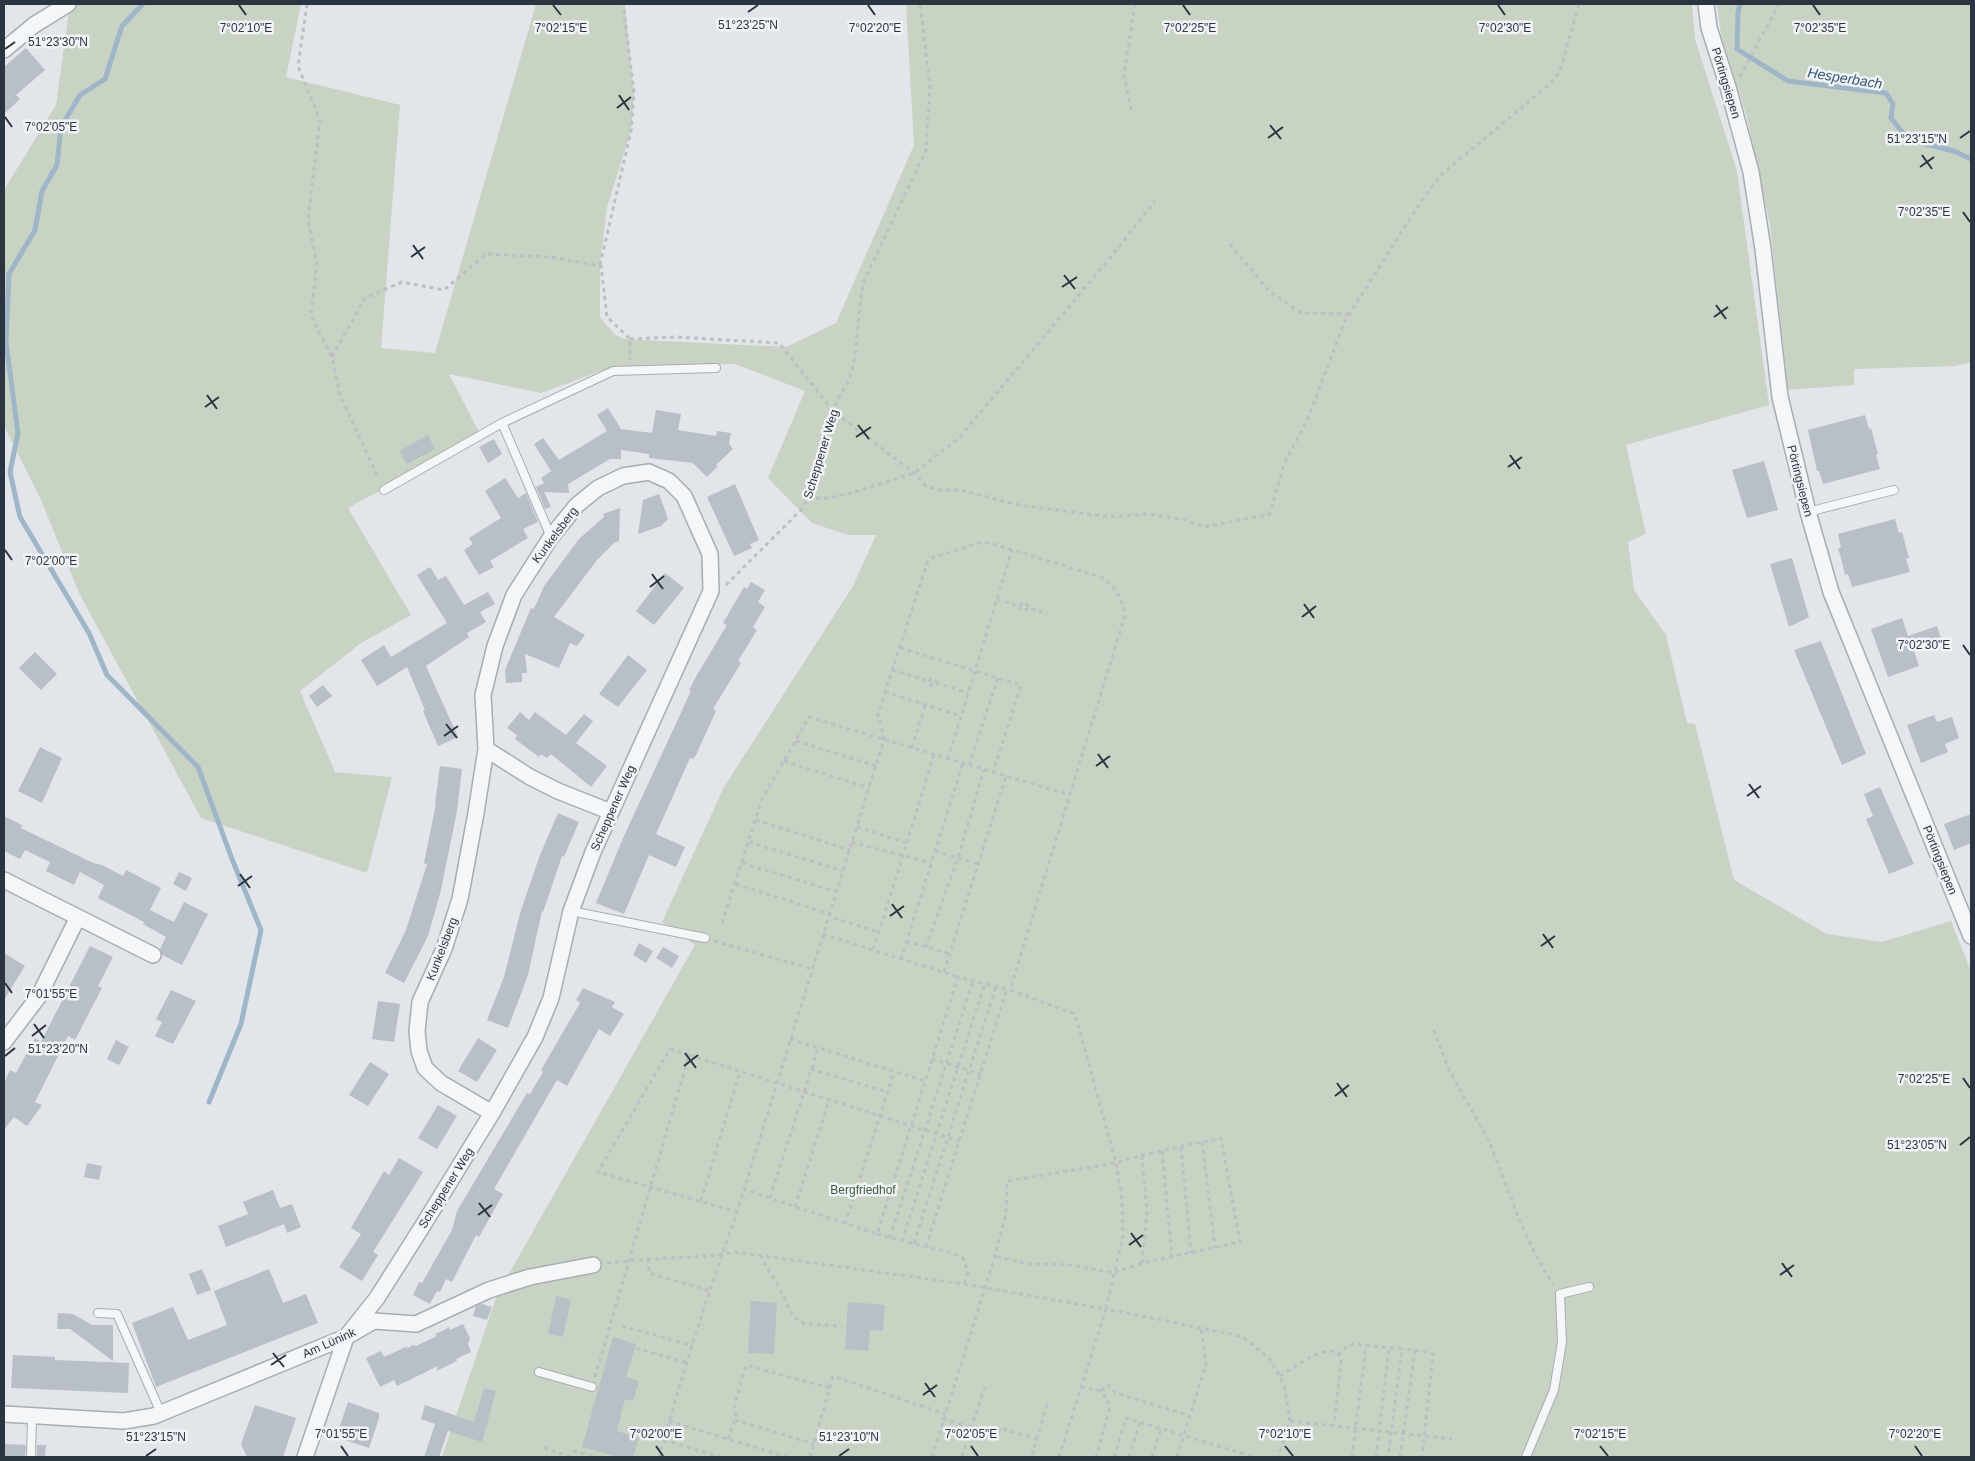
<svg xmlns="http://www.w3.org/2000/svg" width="1975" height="1461" viewBox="0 0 1975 1461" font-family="Arial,sans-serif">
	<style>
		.green { fill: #c9d3c3 }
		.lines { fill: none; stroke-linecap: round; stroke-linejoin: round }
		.stream { stroke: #9eb6c8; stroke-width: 5 }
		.building { fill: #b9bfc6 }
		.service-casing { stroke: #a7adb4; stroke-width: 10 }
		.minor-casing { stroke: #a7adb4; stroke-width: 18 }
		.path { stroke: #bbc0c5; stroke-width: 3; stroke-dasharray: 4 4; stroke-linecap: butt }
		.service { stroke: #f4f6f8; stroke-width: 8 }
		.minor { stroke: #f4f6f8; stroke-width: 15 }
		.ticks { fill: none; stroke: #2a3541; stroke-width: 2 }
		.labels { text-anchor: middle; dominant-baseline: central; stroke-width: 5; stroke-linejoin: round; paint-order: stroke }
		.street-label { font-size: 12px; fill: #2a3541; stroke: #f1f4f7 }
		.park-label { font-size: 12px; fill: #425c38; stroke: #f1f4f7 }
		.water-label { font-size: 14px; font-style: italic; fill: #365773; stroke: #f1f4f7 }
		.ticks-label { font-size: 12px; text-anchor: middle; fill: #2a3541; stroke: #f1f4f7; stroke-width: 5; stroke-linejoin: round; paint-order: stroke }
	</style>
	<rect width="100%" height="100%" fill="#e2e5ea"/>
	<path class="green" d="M70,4H301L286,77L400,105L381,348L435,353L536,4H625L634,93L631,131L607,207L600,265V317L614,334L624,339L786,347L836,323L914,145L906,4H1692L1695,39L1737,171L1769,405L1626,445L1646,534L1628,542L1634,590L1666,635L1687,723L1695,724L1734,880L1827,934L1882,942L1951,921L1971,972V1457H442L497,1295L695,945L662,922L724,787L853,586L876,535H848L812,523L768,478L805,391L735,364L609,368L541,393L449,374L481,436L348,508L411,615L361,643L300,691L335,772L392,777L367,873L201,818L79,593L41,500L4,426V190L56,105Z
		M1717,4H1971V362L1955,366L1854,369V385L1788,390L1770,225L1747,118L1721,35Z"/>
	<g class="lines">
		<path class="stream" d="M143,4L122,26L105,79L80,95L61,127L57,165L42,191L35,230L9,274L6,342L18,433L10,472L20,517L89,633L107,675L198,767L232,859L261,930L241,1024L209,1102
			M1740,4L1738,12L1737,49L1788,81L1886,93L1893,104L1891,118L1906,137L1921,143L1954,151L1971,159"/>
	</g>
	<path class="building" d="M26,48L45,70L16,95L20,99L4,114V67Z
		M608,408L621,429L652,433L656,410L681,414L678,430L716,436L717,431L731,433L729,444L733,449L716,465L718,466L707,477L693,463L649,458V454L621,450V459H610L568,484L569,493L544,492L551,507L545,509L536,487L544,483L541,478L551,471L534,444L543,438L559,460L607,431L597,415Z
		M1865,415L1869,429L1871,428L1878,454L1876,455L1880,469L1823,484L1819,471H1817L1808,430Z
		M428,435L435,449L407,464L399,451Z
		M494,439L502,454L488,463L479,447Z
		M1764,461L1778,510L1747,518L1732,470Z
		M505,478L518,498L526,493L538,522L523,529L528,538L490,561L494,567L479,575L464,550L473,544L469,538L501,518L485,491Z
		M735,484L759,540L750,544L752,548L734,556L707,497Z
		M659,494L668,519L661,526L638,534L643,500Z
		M620,508L619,541L614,543L597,560L554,617L585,635L577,646L570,643L559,668L525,654L527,673H522V682L506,683L505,670L531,608L534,609L544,586L579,539L604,517L603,514Z
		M1895,519L1899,533L1902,532L1909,558L1906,559L1910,572L1852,587L1848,574L1845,575L1842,562L1838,548H1841L1838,534Z
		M1792,558L1809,617L1789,627L1770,564Z
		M430,567L438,580L446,576L464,605L488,592L495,604L480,612L486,622L467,633L469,637L426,666L458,737L438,746L423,711L425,710L407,667L377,686L361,660L384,645L391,657L447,623L417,575Z
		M665,573L684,588L654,625L636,611Z
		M751,582L765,590L758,602L765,607L753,627L757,630L738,661L741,663L713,709L716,711L696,755L693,759L690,758L656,834L685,847L676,867L649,855L624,914L596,903L624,836L691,691L689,690L697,675L727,625L723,623L744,587L747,589Z
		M1902,618L1908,636L1937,626L1942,641L1914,651L1919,666L1888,677L1871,629Z
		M1821,641L1866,754L1842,765L1794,650Z
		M35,652L57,674L41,690L19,668Z
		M628,655L647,670L618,707L599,694Z
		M323,685L332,696L317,707L309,696Z
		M520,712L529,720L535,712L566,735L584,714L593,721L576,743L607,766L591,787L551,754L547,758L541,754L539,757L515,739L517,735L507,728Z
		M1934,715L1937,722L1952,717L1959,738L1945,744L1948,752L1921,763L1907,725Z
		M40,747L62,758L42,803L18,791Z
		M440,766L462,769L457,811L441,890L428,936L404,983L385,973L406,930L427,864L424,863L436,804H435Z
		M1880,787L1914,864L1889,874L1866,819L1873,816L1864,794Z
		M558,813L579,822L564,857L562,856L543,912L542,911L528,975L508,1028L487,1020L504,977L521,910L540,855Z
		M1971,814V843L1954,850L1944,824Z
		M4,816L22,825L21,828L93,863L102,865L123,876L126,870L161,888L150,910L174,922L184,902L208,914L182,965L162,955L160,949L166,937L143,924L144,922L98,898L104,885L80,872L74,885L46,871L50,862L25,850L20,859L4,851Z
		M179,872L192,878L186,891L173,884Z
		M639,943L653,951L646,963L633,955Z
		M90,946L113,957L98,986L102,988L75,1040L68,1036L35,1102L42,1105L27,1126L14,1117L4,1130V1083L10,1070L16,1073L35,1038L41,1042Z
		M663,947L679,956L672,968L656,958Z
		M4,953L25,966L4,1000Z
		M583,988L615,1002L612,1007L624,1014L610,1036L599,1029L567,1086L557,1080L494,1189L503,1194L479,1237L476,1235L452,1282L446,1279L440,1292L437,1291L430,1304L413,1295L419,1282L422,1283L452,1230L457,1211L476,1179L527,1093L530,1094L543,1072L541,1070L580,1003L576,1000Z
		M171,990L196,1001L173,1044L155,1036L162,1022L156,1019Z
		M378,1001L400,1004L394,1042L372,1039Z
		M478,1038L497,1050L477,1082L458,1071Z
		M116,1040L129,1047L119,1065L107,1059Z
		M370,1062L389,1074L368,1106L349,1095Z
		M438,1105L457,1116L437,1149L418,1138Z
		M399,1158L423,1172L373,1252L378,1255L362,1281L339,1267L361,1234L351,1228L384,1171L389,1175Z
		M87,1163L102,1166L99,1180L84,1177Z
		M273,1190L280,1208L292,1204L301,1227L287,1233L284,1224L226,1247L218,1226L248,1214L243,1202Z
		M202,1269L211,1290L197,1295L189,1274Z
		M269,1269L283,1303L306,1294L318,1323L156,1387L132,1323L173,1307L188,1340L227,1325L214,1291Z
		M556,1296L571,1300L563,1337L548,1334Z
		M751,1301L777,1303L774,1354L748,1353Z
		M848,1302L885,1305L883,1331L870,1330L868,1351L845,1349Z
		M482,1304L492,1307L487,1320L473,1316L476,1306Z
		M58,1313L73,1314L92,1325H113V1361L70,1329H57Z
		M463,1324L470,1338L468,1344L471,1352L456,1359L457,1361L436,1371L438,1366L397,1386L394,1380L380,1387L366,1358L381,1351L384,1357L408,1346L406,1349L413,1345L416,1346L437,1336L435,1334L442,1331L449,1327L450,1330Z
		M613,1337L636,1344L626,1377L639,1381L633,1401L625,1399L617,1431L639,1438L633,1457H618L582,1447Z
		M13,1355L55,1357V1360L129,1363L128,1393L11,1388Z
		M484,1388L496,1391L482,1442L448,1431L439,1457H424L435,1424L421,1419L425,1405L474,1422Z
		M348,1402L379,1413V1418L369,1448L336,1437Z
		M255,1405L296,1418L283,1457H247L241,1444Z
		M4,1444L26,1445L25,1457H4Z
		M37,1445H46L45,1457H37Z"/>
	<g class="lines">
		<g class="service-casing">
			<path id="service" d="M384,490L502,423
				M1808,512L1894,490
				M551,537L502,423L613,371L716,368
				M571,911L705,938
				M98,1313L117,1314L161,1413
				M539,1372L592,1387
				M31,1457L32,1416
				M1526,1457L1554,1390L1562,1342L1560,1294L1589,1287"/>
		</g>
		<g class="minor-casing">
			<path id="minor" d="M1706,4L1709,28L1728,87L1751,172L1763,249L1780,397L1808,512L1831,592L1971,936
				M4,50L34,25L68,4
				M486,749L530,777L558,791L611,812
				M4,880L153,955
				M4,1042L39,996L78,917
				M4,1414L124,1421L154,1416L346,1337L374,1321L416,1324L489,1290L530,1277L593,1265
				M305,1457L346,1337L377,1298L422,1227L492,1113L535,1037L551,998L571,911L593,852L711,591L710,554L684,496L669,481L649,472L623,476L598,488L577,505L551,537L514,595L495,646L483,695L486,749L476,813L460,899L444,949L420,1002L417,1031L419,1051L425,1068L441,1083L492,1113"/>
		</g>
		<path class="path" d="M307,4L298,66L320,120L308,220L317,263L311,316L332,357L340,395L379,479
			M1740,77L1779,4
			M1131,110L1124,75L1135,4
			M1230,244L1269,291L1301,313L1349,314
			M600,265L631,131L634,93L623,4
			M630,339L675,337L779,343L833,411L914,473L926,486L939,490H961L1019,505L1110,517L1145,514L1182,519L1204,527L1270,514L1284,464L1308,418L1345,321L1420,203L1442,174L1550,84L1558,74L1563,61L1579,4
			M332,357L365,298L402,282L444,290L486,254L550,257L601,266L607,317L630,339V360
			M808,498H830L858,491L914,473L959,438L1109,259L1155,201
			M726,585L801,510C820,480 821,444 833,411C838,397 849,384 852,369C859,340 857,311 864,281L926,150L930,86L920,4
			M997,599L1019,606L1025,602L1029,608L1048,614
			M1019,606L1023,611L1029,608
			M900,648L1021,685L993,772
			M892,670L929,681
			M929.5 682a3.5 3.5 0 1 1 7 0a3.5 3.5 0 1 1-7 0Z
			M936,683L968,693
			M885,692L961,716
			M796,741L876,766
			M912,748L925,705
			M948,759L1012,550
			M784,761L869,788
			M969,765L998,678
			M756,820L850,850
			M857,827L907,843L873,950
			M749,842L843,871
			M852,842L931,863
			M907,843L934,754
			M935,851L978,864
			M742,863L837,892
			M736,884L830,914L834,918L879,932
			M722,923L762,799L809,717L1070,795
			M823,934L958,977
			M714,941L812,969
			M906,941L950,954
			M926,947L958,858L984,769
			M901,959L963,763
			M944,972L1006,776
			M1434,1030L1449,1070L1489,1141L1521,1224L1539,1261L1554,1285
			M790,1039L925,1081
			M689,1055L670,1049L598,1172L737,1212
			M932,1059L981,1074
			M811,1069L887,1092
			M1202,1142L1215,1248
			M1181,1147L1191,1253
			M1162,1151L1172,1257
			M743,1189L877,1234L958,977L1010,990
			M770,1198L818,1048
			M701,1201L740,1071
			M795,1207L829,1100
			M845,1224L894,1072
			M877,1234L955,1254L963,1258L968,1272L964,1284
			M890,1238L973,981
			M902,1241L985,983
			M914,1243L996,986
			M926,1247L1007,989
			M760,1255L779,1287L793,1317L805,1324L842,1326
			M648,1259L649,1273L710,1291
			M607,1263C621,1262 635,1260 649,1259C678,1257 707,1258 735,1252L964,1284L1106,1309L1123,1236L1122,1199L1116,1163L1075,1014L1010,990L1125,615C1122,598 1116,587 1101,577L990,543H979L932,558L927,563L878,714L884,739L737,1212C708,1293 682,1375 659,1457
			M1142,1263L1147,1212L1142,1155
			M622,1326L693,1346
			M636,1348L688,1363
			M1415,1350L1433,1354L1422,1457
			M1338,1355L1347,1346L1353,1344L1402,1349L1388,1457
			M1280,1376C1291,1370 1338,1332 1341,1363L1334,1425
			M595,1377L689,1055L959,1141
			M985,1387L971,1427L998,1434L1000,1428L1037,1439L1031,1457
			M1081,1387L1101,1391L1107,1399L1110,1407L1096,1457
			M1101,1391L1108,1385L1116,1393L1190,1416
			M943,1419L971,1427L962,1457
			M735,1420L814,1444
			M669,1421L787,1457
			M1290,1421L1452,1439
			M728,1439L736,1416L734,1407L746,1365L830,1388
			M1037,1439L1048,1401
			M664,1440L720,1457
			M544,1448L571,1457
			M573,1451L596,1457
			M810,1457L833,1376L945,1414
			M932,1457L995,1256L1006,1213L1007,1181L1116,1163L1142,1155L1221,1138L1240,1242L1142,1263L1114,1273L1072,1265L1029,1264L995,1256
			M1059,1457L1106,1309L1236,1335L1244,1338L1269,1358L1284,1384L1290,1421L1278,1457
			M1114,1457L1126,1418L1254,1457
			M1129,1457L1140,1422
			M1152,1457L1161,1429
			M1177,1457L1206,1364L1201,1328
			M1352,1457L1366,1345
			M1376,1457L1389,1348
			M1400,1457L1415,1350L1402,1349"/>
		<use href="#service" class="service"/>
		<use href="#minor" class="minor"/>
	</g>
	<path class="ticks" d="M239,5L246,15M553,5L561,15M868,5L875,15M1183,5L1190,15M1498,5L1505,15M1813,5L1820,15M748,12L758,5M5,49L15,42M619,95L629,110M617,108L631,97M5,117L12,127M1270,125L1281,139M1268,138L1283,127M1960,138L1970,131M1922,155L1932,169M1920,167L1934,157M1963,212L1970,222M413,245L423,259M411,257L425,247M1064,275L1075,289M1062,287L1077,277M1716,305L1726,319M1714,317L1728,307M207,395L217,409M205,407L219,397M858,425L869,439M856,437L871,427M1510,455L1520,469M1508,467L1522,457M5,550L12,560M652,574L663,589M650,587L664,576M1304,604L1314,618M1302,617L1316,606M1963,645L1970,655M446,724L457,738M444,736L458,726M1098,754L1108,768M1096,766L1110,756M1749,784L1759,798M1747,796L1761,786M240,874L250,888M238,886L252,876M892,904L902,918M890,916L904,906M1543,934L1553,948M1541,946L1555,936M5,983L12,993M34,1024L44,1038M32,1036L46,1025M685,1053L696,1068M5,1056L15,1048M684,1066L698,1055M1963,1078L1970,1088M1337,1083L1347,1097M1335,1096L1349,1085M1960,1145L1970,1137M479,1203L490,1217M478,1215L492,1205M1131,1233L1141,1247M1129,1245L1143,1235M1782,1263L1792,1277M1780,1275L1794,1265M273,1353L284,1367M271,1365L286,1355M925,1383L935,1397M923,1395L937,1385M341,1446L348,1456M656,1446L663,1456M971,1446L978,1456M1285,1446L1293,1456M1600,1446L1608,1456M1915,1446L1922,1456M146,1456L156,1449M839,1456L849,1449"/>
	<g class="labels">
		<g class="street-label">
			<text transform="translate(1726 83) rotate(73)">Pörtingsiepen</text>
			<text transform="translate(821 454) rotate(-73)">Scheppener Weg</text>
			<text transform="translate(1800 481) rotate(76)">Pörtingsiepen</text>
			<text transform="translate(555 535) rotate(-53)">Kunkelsberg</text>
			<text transform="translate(613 808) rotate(-66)">Scheppener Weg</text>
			<text transform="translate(1940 860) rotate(68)">Pörtingsiepen</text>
			<text transform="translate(442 949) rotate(-69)">Kunkelsberg</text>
			<text transform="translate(446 1188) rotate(-58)">Scheppener Weg</text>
			<text transform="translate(329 1343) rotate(-24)">Am Lünink</text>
		</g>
		<g class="park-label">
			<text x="863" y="1190">Bergfriedhof</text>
		</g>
		<g class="water-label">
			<text transform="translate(1845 78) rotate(9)">Hesperbach</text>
		</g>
	</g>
	<g class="ticks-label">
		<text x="748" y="29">51°23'25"N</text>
		<text x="246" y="32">7°02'10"E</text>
		<text x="561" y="32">7°02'15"E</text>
		<text x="875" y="32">7°02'20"E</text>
		<text x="1190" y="32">7°02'25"E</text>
		<text x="1505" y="32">7°02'30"E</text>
		<text x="1820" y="32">7°02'35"E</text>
		<text x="58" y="46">51°23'30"N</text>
		<text x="51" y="131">7°02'05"E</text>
		<text x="1917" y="143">51°23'15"N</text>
		<text x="1924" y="216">7°02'35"E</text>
		<text x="51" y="565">7°02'00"E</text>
		<text x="1924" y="649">7°02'30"E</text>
		<text x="51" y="998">7°01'55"E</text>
		<text x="58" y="1053">51°23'20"N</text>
		<text x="1924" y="1083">7°02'25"E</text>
		<text x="1917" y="1149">51°23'05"N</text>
		<text x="341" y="1438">7°01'55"E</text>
		<text x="656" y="1438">7°02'00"E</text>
		<text x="971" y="1438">7°02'05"E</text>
		<text x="1285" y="1438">7°02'10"E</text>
		<text x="1600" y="1438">7°02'15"E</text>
		<text x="1915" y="1438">7°02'20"E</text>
		<text x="156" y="1441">51°23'15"N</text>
		<text x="849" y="1441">51°23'10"N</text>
	</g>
	<rect width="1975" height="1461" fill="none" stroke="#2a3541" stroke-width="10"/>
</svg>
